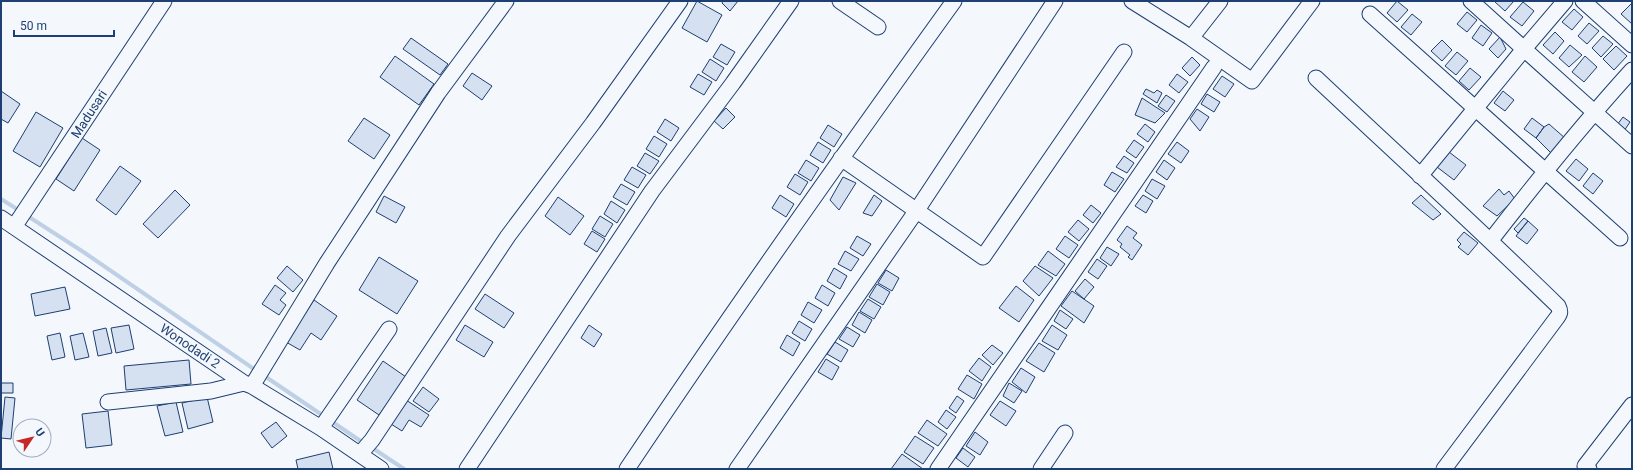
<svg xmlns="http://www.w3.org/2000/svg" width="1633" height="470" viewBox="0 0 1633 470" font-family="Roboto,sans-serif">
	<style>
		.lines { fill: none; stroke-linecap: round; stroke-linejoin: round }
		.stream { stroke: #bed0e5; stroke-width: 4 }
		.building { fill: #d5e0f0; stroke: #1d3f73 }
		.minor-casing { stroke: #1d3f73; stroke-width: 17 }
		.minor { stroke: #f4f7fb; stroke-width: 15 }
		.labels { text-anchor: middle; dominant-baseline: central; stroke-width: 3; stroke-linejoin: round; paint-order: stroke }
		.street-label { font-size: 13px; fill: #1d3f73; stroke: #f4f7fb }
	</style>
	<rect width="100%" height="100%" fill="#f4f7fb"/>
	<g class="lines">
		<path class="stream" d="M1,199L20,211
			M26,215L85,253L257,371
			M263,375L365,444
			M371,447L404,469"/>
	</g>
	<path class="building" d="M697,1L722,15L707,42L682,28Z
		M723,1H738L730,11L722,3Z
		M1397,1L1408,10L1397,22L1387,13Z
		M1496,1H1514L1505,11L1495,2Z
		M1523,2L1534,11L1522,26L1510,17Z
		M1632,3V24L1621,14Z
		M1574,9L1583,17L1572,30L1562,22Z
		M1467,12L1477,20L1467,32L1457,24Z
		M1412,14L1422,22L1411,35L1401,27Z
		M1589,23L1599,31L1587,44L1578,36Z
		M1481,25L1492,33L1483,46L1472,38Z
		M1555,32L1564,41L1553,54L1543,45Z
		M1603,36L1613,44L1601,57L1592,48Z
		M1500,37L1506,49L1498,58L1489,49Z
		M411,38L448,64L440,75L403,49Z
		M1442,40L1452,50L1442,61L1431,51Z
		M721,44L735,52L727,65L713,57Z
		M1570,45L1582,55L1569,67L1559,58Z
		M1616,46L1627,56L1614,70L1603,59Z
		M1457,52L1468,61L1456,75L1445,66Z
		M395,56L434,84L419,105L380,77Z
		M1585,56L1597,67L1584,82L1572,72Z
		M1192,57L1200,65L1190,76L1182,68Z
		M710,59L724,68L716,81L702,72Z
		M1470,68L1481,77L1469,90L1459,81Z
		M472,73L492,86L482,100L463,86Z
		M698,74L712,82L704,95L690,87Z
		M1177,74L1188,82L1179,93L1169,85Z
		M1222,76L1234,84L1225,97L1213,89Z
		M1146,89L1154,93L1157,90L1162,93L1157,103L1143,94Z
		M1,91L20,104L8,123L1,119Z
		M1503,91L1514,100L1505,111L1494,103Z
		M1207,94L1220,102L1214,112L1201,104Z
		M1166,95L1175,101L1167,112L1158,106Z
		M1142,98L1165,113L1155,123L1135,115Z
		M726,108L735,117L723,129L714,121Z
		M1197,109L1209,117L1200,131L1190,119Z
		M36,112L63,128L40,167L13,151Z
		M1623,117L1630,122L1624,131L1617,125Z
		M364,118L390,135L374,159L348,141Z
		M1532,118L1544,127L1536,138L1524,129Z
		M665,119L679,128L671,141L657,132Z
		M1145,124L1155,132L1148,142L1137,134Z
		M1549,124L1566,139L1552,154L1536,138L1544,127Z
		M828,125L842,134L834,147L820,138Z
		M654,136L667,144L659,157L646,149Z
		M82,138L100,150L74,191L56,179Z
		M1134,140L1144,147L1136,158L1126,151Z
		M818,142L831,150L823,163L810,155Z
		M1177,142L1189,151L1181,163L1168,154Z
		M1449,152L1466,165L1454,180L1437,167Z
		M645,153L659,161L650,174L637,166Z
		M1124,156L1134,163L1127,173L1116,167Z
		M1576,159L1588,169L1579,181L1566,171Z
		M806,160L819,168L811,181L798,173Z
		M1164,160L1175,168L1167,180L1156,172Z
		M120,166L141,181L116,215L96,200Z
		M632,167L646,175L638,188L624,180Z
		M1112,172L1124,179L1115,192L1104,185Z
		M1593,173L1603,181L1593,194L1583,186Z
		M795,174L808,182L800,195L787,187Z
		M843,177L856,183L839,210L830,200Z
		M1152,179L1165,186L1157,199L1145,191Z
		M621,184L635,192L627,205L613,197Z
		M1499,189L1504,195L1509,191L1515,199L1497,216L1483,206Z
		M175,190L190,205L158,238L143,224Z
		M780,195L794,204L786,217L772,208Z
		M874,195L882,201L872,216L863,213Z
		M1143,195L1153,201L1146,213L1135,206Z
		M1421,195L1441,214L1433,220L1412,203Z
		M384,196L405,207L396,223L376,212Z
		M558,197L584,216L570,235L545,216Z
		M611,201L625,210L617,223L604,214Z
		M1091,205L1101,213L1093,223L1083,215Z
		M600,216L613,224L605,237L592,229Z
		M1524,218L1528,221L1518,233L1514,229Z
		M1078,220L1089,229L1079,241L1068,232Z
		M1528,221L1538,230L1527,244L1516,236Z
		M1127,226L1137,233L1133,238L1142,245L1132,260L1128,257L1130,255L1120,247L1122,244L1117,240Z
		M592,231L605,239L597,252L584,244Z
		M1464,232L1478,243L1468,255L1458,247L1461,244L1457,240Z
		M857,236L871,244L863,256L850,248Z
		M1065,236L1078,245L1069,258L1056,249Z
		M1107,247L1119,254L1111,266L1100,258Z
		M845,251L859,259L851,271L838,264Z
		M1048,251L1065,264L1056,276L1038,265Z
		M379,257L418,281L397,314L359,290Z
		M1097,259L1107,266L1098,279L1088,272Z
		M287,266L303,280L293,292L277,278Z
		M1035,266L1053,278L1039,296L1023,281Z
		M834,268L847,276L840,289L827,281Z
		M886,270L899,278L892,291L878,283Z
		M1085,279L1094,287L1084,299L1075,291Z
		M877,284L890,292L883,305L869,297Z
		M275,285L286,293L280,300L286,305L279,315L262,304Z
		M822,285L835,293L828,306L815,298Z
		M1016,286L1034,300L1019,322L999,308Z
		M65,287L70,309L35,316L31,294Z
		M1072,291L1094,306L1084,323L1061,306Z
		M485,294L514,313L504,328L475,309Z
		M868,299L881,307L874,319L860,311Z
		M314,300L337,316L321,340L311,333L300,350L286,342Z
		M808,302L822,310L814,323L801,315Z
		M1060,310L1073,319L1066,329L1054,321Z
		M859,312L872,320L865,333L852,325Z
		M799,321L812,329L805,341L792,333Z
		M129,325L134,349L116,353L111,328Z
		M465,325L493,342L484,357L456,340Z
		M589,325L602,334L594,347L581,338Z
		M1052,325L1067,335L1058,350L1042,341Z
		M847,327L860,335L853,347L839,339Z
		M106,328L112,353L98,356L93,331Z
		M60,333L65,357L52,360L47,336Z
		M83,333L89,357L75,360L70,336Z
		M787,335L800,343L793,356L780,348Z
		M835,342L848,350L841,362L827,354Z
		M1039,343L1055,353L1044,372L1026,361Z
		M992,345L1003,353L993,365L982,355Z
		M979,358L991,367L982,381L969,371Z
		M826,359L839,367L832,380L818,372Z
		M189,360L191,384L126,390L124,366Z
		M383,361L406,377L379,415L357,400Z
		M1021,368L1035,377L1026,393L1012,382Z
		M967,375L982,384L974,399L958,389Z
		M1,383H13V393H1Z
		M1009,383L1022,391L1014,403L1003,396Z
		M423,387L439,399L429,412L413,401Z
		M957,396L964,401L956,413L949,408Z
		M5,397L15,398L11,439L1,438Z
		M207,397L213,422L188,429L182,403Z
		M406,400L429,415L421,427L409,420L402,431L391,424Z
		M1000,401L1016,411L1006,426L990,415Z
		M176,402L183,432L165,436L157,406Z
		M946,410L956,417L947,429L938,422Z
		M108,411L112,445L86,448L82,414Z
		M927,420L947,434L938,446L918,433Z
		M276,422L287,436L272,448L261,433Z
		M975,432L988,442L980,455L966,446Z
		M915,436L934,448L923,464L904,452Z
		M963,448L975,457L968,467L956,458Z
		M329,452L333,469H298L296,460Z
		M902,454L923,469H891Z"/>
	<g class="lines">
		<g class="minor-casing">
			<path id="minor" d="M840,1L878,27
				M1132,1L1191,38L1252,81L1312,1
				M1565,1L1524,49L1632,146
				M1583,1L1632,45
				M1370,14L1620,238
				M1191,38L1220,1
				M1316,78C1397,154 1479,229 1558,306C1561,312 1560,314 1556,319L1444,469
				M841,158L983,257L1124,52
				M1420,176L1524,49L1471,1
				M1,218L244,383L252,386L321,428L381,469
				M14,227L164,1
				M1491,240C1536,182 1582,125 1632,70
				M252,386L327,263L438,93L506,1
				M108,402L211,391L244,383
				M321,428L389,329
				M360,454L372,440L508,236L593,123L680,1
				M467,469L652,191L733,83L791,1
				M627,469C733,310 843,155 954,1
				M737,469L917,210L1055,1
				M938,469L1214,67
				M1041,469L1065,433
				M1589,469L1585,466L1632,405"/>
		</g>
		<use href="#minor" class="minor"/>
	</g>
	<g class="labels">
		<g class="street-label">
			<text transform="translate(89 114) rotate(-57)">Madusari</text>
			<text transform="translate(190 346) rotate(34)">Wonodadi 2</text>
		</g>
	</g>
	<rect width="1633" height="470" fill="none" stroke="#1d3f73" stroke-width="4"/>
	<g transform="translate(32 438) rotate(55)"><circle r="19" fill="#f4f7fb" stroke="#9eadc5"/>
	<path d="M0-3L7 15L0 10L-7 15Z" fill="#c62828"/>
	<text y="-6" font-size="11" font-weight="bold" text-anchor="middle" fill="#1d3f73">U</text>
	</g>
	<path d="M14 30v6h100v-6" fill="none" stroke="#1d3f73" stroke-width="2"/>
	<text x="20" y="30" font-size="12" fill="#1d3f73" stroke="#f4f7fb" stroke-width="3" paint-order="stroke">50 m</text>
</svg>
